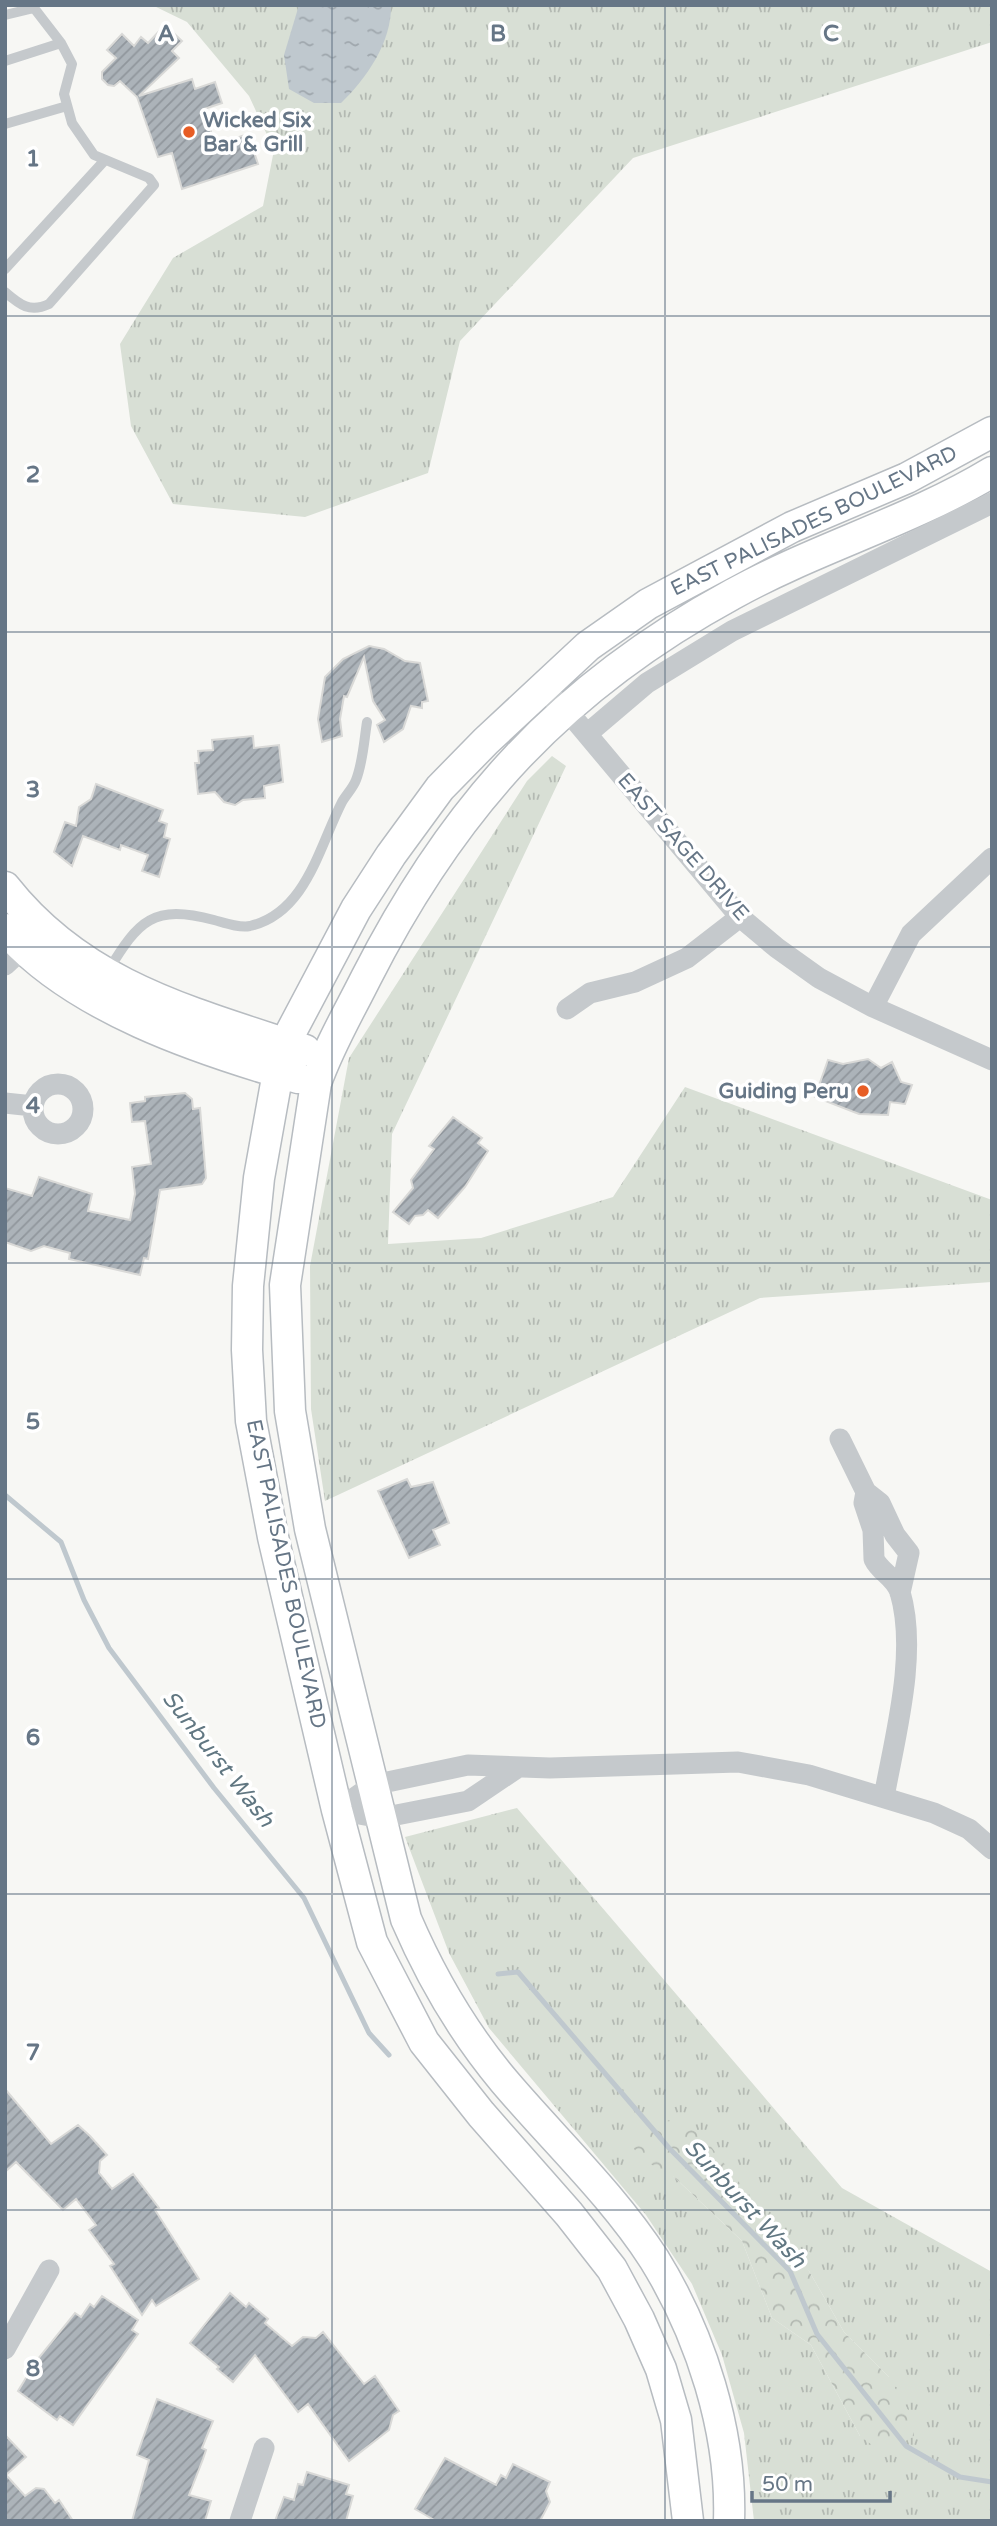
<svg xmlns="http://www.w3.org/2000/svg" width="997" height="2526" viewBox="0 0 997 2526" font-family="'Varela Round',sans-serif">
	<style>
		.grass { fill: url(#grass-tufts); fill-rule: evenodd }
		.forest { fill: url(#forest-crowns) }
		.water { fill: url(#water-ripples) }
		.lines { fill: none; stroke-linecap: round; stroke-linejoin: round }
		.stream { stroke: #bfc8ce; stroke-width: 5 }
		.building { fill: url(#building-hatch); stroke: #d9d9d7; stroke-width: 2 }
		.secondary-casing { stroke: #b7bcc1; stroke-width: 33 }
		.lane { stroke: #c5c9cc; stroke-width: 10 }
		.street { stroke: #c5c9cc; stroke-width: 21 }
		.secondary { stroke: #fff; stroke-width: 30 }
		.grid { fill: none; stroke: #667686; stroke-width: 2; stroke-opacity: 0.55 }
		.poi-dot { fill: #e75d25; stroke: #fff; stroke-width: 2.5 }
		.labels { text-anchor: middle; dominant-baseline: central; stroke-width: 7; stroke-linejoin: round; paint-order: stroke }
		.poi-label { font-size: 21px; font-weight: bold; fill: #667686; stroke: #fff; text-anchor: start }
		.street-label { font-size: 21px; fill: #667686; stroke: #fff }
		.water-label { font-size: 23px; font-style: italic; fill: #617782; stroke: #fff }
		.grid-label { font-size: 23px; text-anchor: middle; font-weight: bold; fill: #667686; stroke: #fff; stroke-width: 7; stroke-linejoin: round; paint-order: stroke }
	</style>
	<defs>
		<pattern id="grass-tufts" width="24" height="20" patternUnits="userSpaceOnUse" patternTransform="scale(1.75)"><rect width="24" height="20" fill="#d8dfd5"/><path d="M3 7l-1-3M5 7V3M7 7l1-3M15 17l-1-3M17 17v-4M19 17l1-3" fill="none" stroke="#b3b9b2"/></pattern>
		<pattern id="forest-crowns" width="20" height="18" patternUnits="userSpaceOnUse" patternTransform="scale(1.75)"><rect width="20" height="18" fill="#d8dfd5"/><path d="M2 6a3 3 0 1 1 6 0M12 15a3 3 0 1 1 6 0" fill="none" stroke="#b3b9b2"/></pattern>
		<pattern id="water-ripples" width="26" height="14" patternUnits="userSpaceOnUse" patternTransform="scale(1.75)"><rect width="26" height="14" fill="#bfc8ce"/><path d="M2 4q2-2 4 0t4 0M15 11q2-2 4 0t4 0" fill="none" stroke="#9fa7ad"/></pattern>
		<pattern id="building-hatch" width="6" height="6" patternUnits="userSpaceOnUse" patternTransform="scale(1.75)"><rect width="6" height="6" fill="#acb3b9"/><path d="M-1 1l2-2M0 6l6-6M5 7l2-2" fill="none" stroke="#90969c"/></pattern>
	</defs>
	<rect width="100%" height="100%" fill="#f7f7f4"/>
	<path class="grass" d="M152,5H992V42L633,158L460,341L428,473L305,517L173,504L131,426L120,344L173,258L263,206L274,150L249,96L187,22Z
		M552,756L566,766L392,1134L388,1244L481,1238L613,1197L685,1087L992,1200V1282L760,1298L325,1501L311,1409L310,1266L349,1058L527,781Z
		M517,1808L842,2188L992,2272V2521H754L744,2433L722,2355L692,2284L646,2215L489,2028L449,1953L405,1837ZM673,2176L809,2271L844,2332L889,2377L860,2436L811,2345L772,2318L742,2241Z"/>
	<path class="forest" d="M672,2120L701,2134L809,2271L844,2332L889,2377L911,2415L914,2436L884,2454L860,2436L811,2345L772,2318L742,2241L673,2176L641,2159L628,2140L634,2123Z"/>
	<path class="water" d="M299,5H391C392,42 366,79 341,103H314L289,89L284,55Z"/>
	<g class="lines">
		<path class="stream" d="M5,1495L61,1542L84,1600L109,1648L214,1788L304,1898L369,2033L389,2055
			M498,1974L518,1972L669,2148L790,2271L817,2334L906,2446L960,2477L992,2482"/>
	</g>
	<path class="building" d="M165,25L182,41L172,51L179,58L139,96L192,79L195,89L215,82L222,103L204,109L215,145L248,134L258,164L182,189L172,153L158,157L137,97L120,81L114,86L108,85L102,79V72L116,58L107,50L122,34L134,46L141,37L148,43Z
		M369,646L384,649L405,661L420,663L428,701L422,702V708L411,706L403,729L384,742L377,725L385,720L373,701L364,657L347,697L344,696L340,719L342,736L322,742L318,719L325,677L343,659Z
		M253,736L254,748L279,745L283,782L264,786L265,798L243,800L235,805L224,802L215,792L198,794L195,763H199L198,751L213,750L212,740Z
		M96,784L163,810L159,821L167,824L164,837L170,839L159,877L142,871L148,855L121,845L120,850L83,836L72,866L54,852L65,822L76,826L79,807L91,799Z
		M868,1059L881,1068L892,1062L901,1082L912,1085L905,1104L890,1102L888,1115L859,1114L815,1097L828,1060L843,1064Z
		M185,1093L192,1099L193,1109L200,1108L206,1178L202,1184L160,1190L148,1259L144,1258L140,1275L69,1259L70,1253L44,1246L31,1251L5,1242V1188L32,1196L39,1177L92,1194L88,1211L130,1220L135,1194L132,1167L151,1164L145,1121L132,1122L130,1103L145,1101V1097Z
		M453,1117L482,1138L478,1143L488,1151L465,1187L438,1218L428,1210L423,1215L415,1216L409,1224L393,1212L413,1188L411,1180L434,1149L429,1146Z
		M407,1479L411,1487L433,1482L449,1523L433,1530L440,1545L409,1558L378,1491Z
		M5,2089L51,2144L78,2125L90,2136L107,2155L100,2161L99,2173L112,2189L133,2174L159,2208L155,2210L199,2279L156,2306L152,2300L142,2315L110,2266L114,2264L89,2230L96,2225L76,2199L63,2210L16,2162L5,2172Z
		M230,2293L246,2307L249,2303L268,2319L265,2323L292,2346L303,2337L316,2338L323,2332L364,2384L375,2376L399,2411L393,2415L389,2430L349,2461L308,2404L298,2412L255,2355L233,2382L217,2369L219,2367L190,2343Z
		M102,2296L138,2320L132,2330L138,2334L73,2425L60,2416L57,2420L18,2391L37,2360L75,2313L81,2317L90,2304L94,2307Z
		M157,2399L213,2421L202,2448L206,2450L203,2459L189,2495L211,2501L205,2521H132L149,2460L137,2455Z
		M5,2435L26,2457L6,2475L25,2496L36,2488L44,2489L55,2503L59,2500L73,2521H5Z
		M445,2458L496,2485L501,2475L506,2478L513,2464L550,2482L546,2491L550,2502L540,2521H436L415,2509Z
		M307,2472L349,2485L346,2494L353,2496L346,2521H275L284,2497L294,2500L298,2484L303,2485Z"/>
	<g class="lines">
		<g class="secondary-casing">
			<path id="secondary" d="M5,887C83,986 191,1012 305,1050
				M5,929C73,1008 200,1050 298,1078
				M688,2521L676,2420L661,2369L639,2319L612,2269L569,2214L481,2114L424,2042L372,1942L337,1810L273,1537L251,1421L247,1350L248,1286L259,1178L278,1072L292,1030L356,909L391,855L440,788L486,741L588,646L648,604L792,527L907,478L992,432
				M729,2521C732,2432 701,2335 654,2259C612,2194 554,2140 504,2081C463,2032 431,1977 406,1919L310,1529L290,1411L285,1285L316,1083C329,1046 349,1012 366,978C454,805 562,687 733,594C816,548 911,521 992,472"/>
		</g>
		<path class="lane" d="M5,15L34,8L61,43L72,64L64,94L72,123L94,155L149,178L154,185L49,304C30,313 20,305 5,292
			M5,61L61,43
			M5,124L67,106
			M5,269L105,160
			M108,971C139,920 153,904 214,920C225,923 239,928 250,926C306,913 319,847 342,802C346,795 353,788 356,780C363,762 364,741 367,722"/>
		<path class="street" d="M541,689L565,708L740,917L777,948L819,978L873,1007L992,1060
			M587,734L647,683L732,631L992,503
			M5,965L34,938
			M873,1007L911,934L992,858
			M567,1009L590,993L635,982L687,958L740,917
			M33 1109a25 25 0 1 1 50 0a25 25 0 1 1-50 0Z
			M5,1103L33,1106
			M840,1439L866,1492L880,1503L895,1535L909,1553L900,1593
			M866,1492L864,1503L873,1530L874,1559C880,1572 895,1577 900,1592C918,1653 895,1736 884,1797
			M337,1810L373,1785L468,1765L550,1768L738,1762L809,1775L934,1813L969,1829L992,1849
			M337,1810L381,1818L468,1801L517,1768
			M5,2349L49,2270
			M240,2521L264,2448"/>
		<use href="#secondary" class="secondary"/>
	</g>
	<path class="grid" d="M332,5V2521M665,5V2521M5,316H992M5,632H992M5,947H992M5,1263H992M5,1579H992M5,1894H992M5,2210H992"/>
	<g class="poi-dot">
		<circle cx="189" cy="132" r="7"/>
		<circle cx="863" cy="1091" r="7"/>
	</g>
	<g class="labels">
		<g class="poi-label">
			<text x="203" y="120">Wicked Six<tspan x="203" dy="24">Bar &amp; Grill</tspan></text>
			<text x="849" y="1091" text-anchor="end">Guiding Peru</text>
		</g>
		<g class="street-label">
			<text transform="translate(814 521) rotate(-26)">EAST PALISADES BOULEVARD</text>
			<text transform="translate(683 847) rotate(49)">EAST SAGE DRIVE</text>
			<text transform="translate(286 1574) rotate(78)">EAST PALISADES BOULEVARD</text>
		</g>
		<g class="water-label">
			<text transform="translate(218 1759) rotate(52)">Sunburst Wash</text>
			<text transform="translate(745 2204) rotate(47)">Sunburst Wash</text>
		</g>
	</g>
	<g class="grid-label">
		<text x="166" y="41">A</text>
		<text x="498" y="41">B</text>
		<text x="831" y="41">C</text>
		<text x="33" y="166">1</text>
		<text x="33" y="482">2</text>
		<text x="33" y="797">3</text>
		<text x="33" y="1113">4</text>
		<text x="33" y="1429">5</text>
		<text x="33" y="1745">6</text>
		<text x="33" y="2060">7</text>
		<text x="33" y="2376">8</text>
	</g>
	<rect width="997" height="2526" fill="none" stroke="#667686" stroke-width="14"/>
	<path d="M752 2491v10h138v-10" fill="none" stroke="#667686" stroke-width="3.5"/>
	<text x="762" y="2491" font-size="21" fill="#667686" stroke="#ffffff" stroke-width="5" paint-order="stroke">50 m</text>
</svg>
